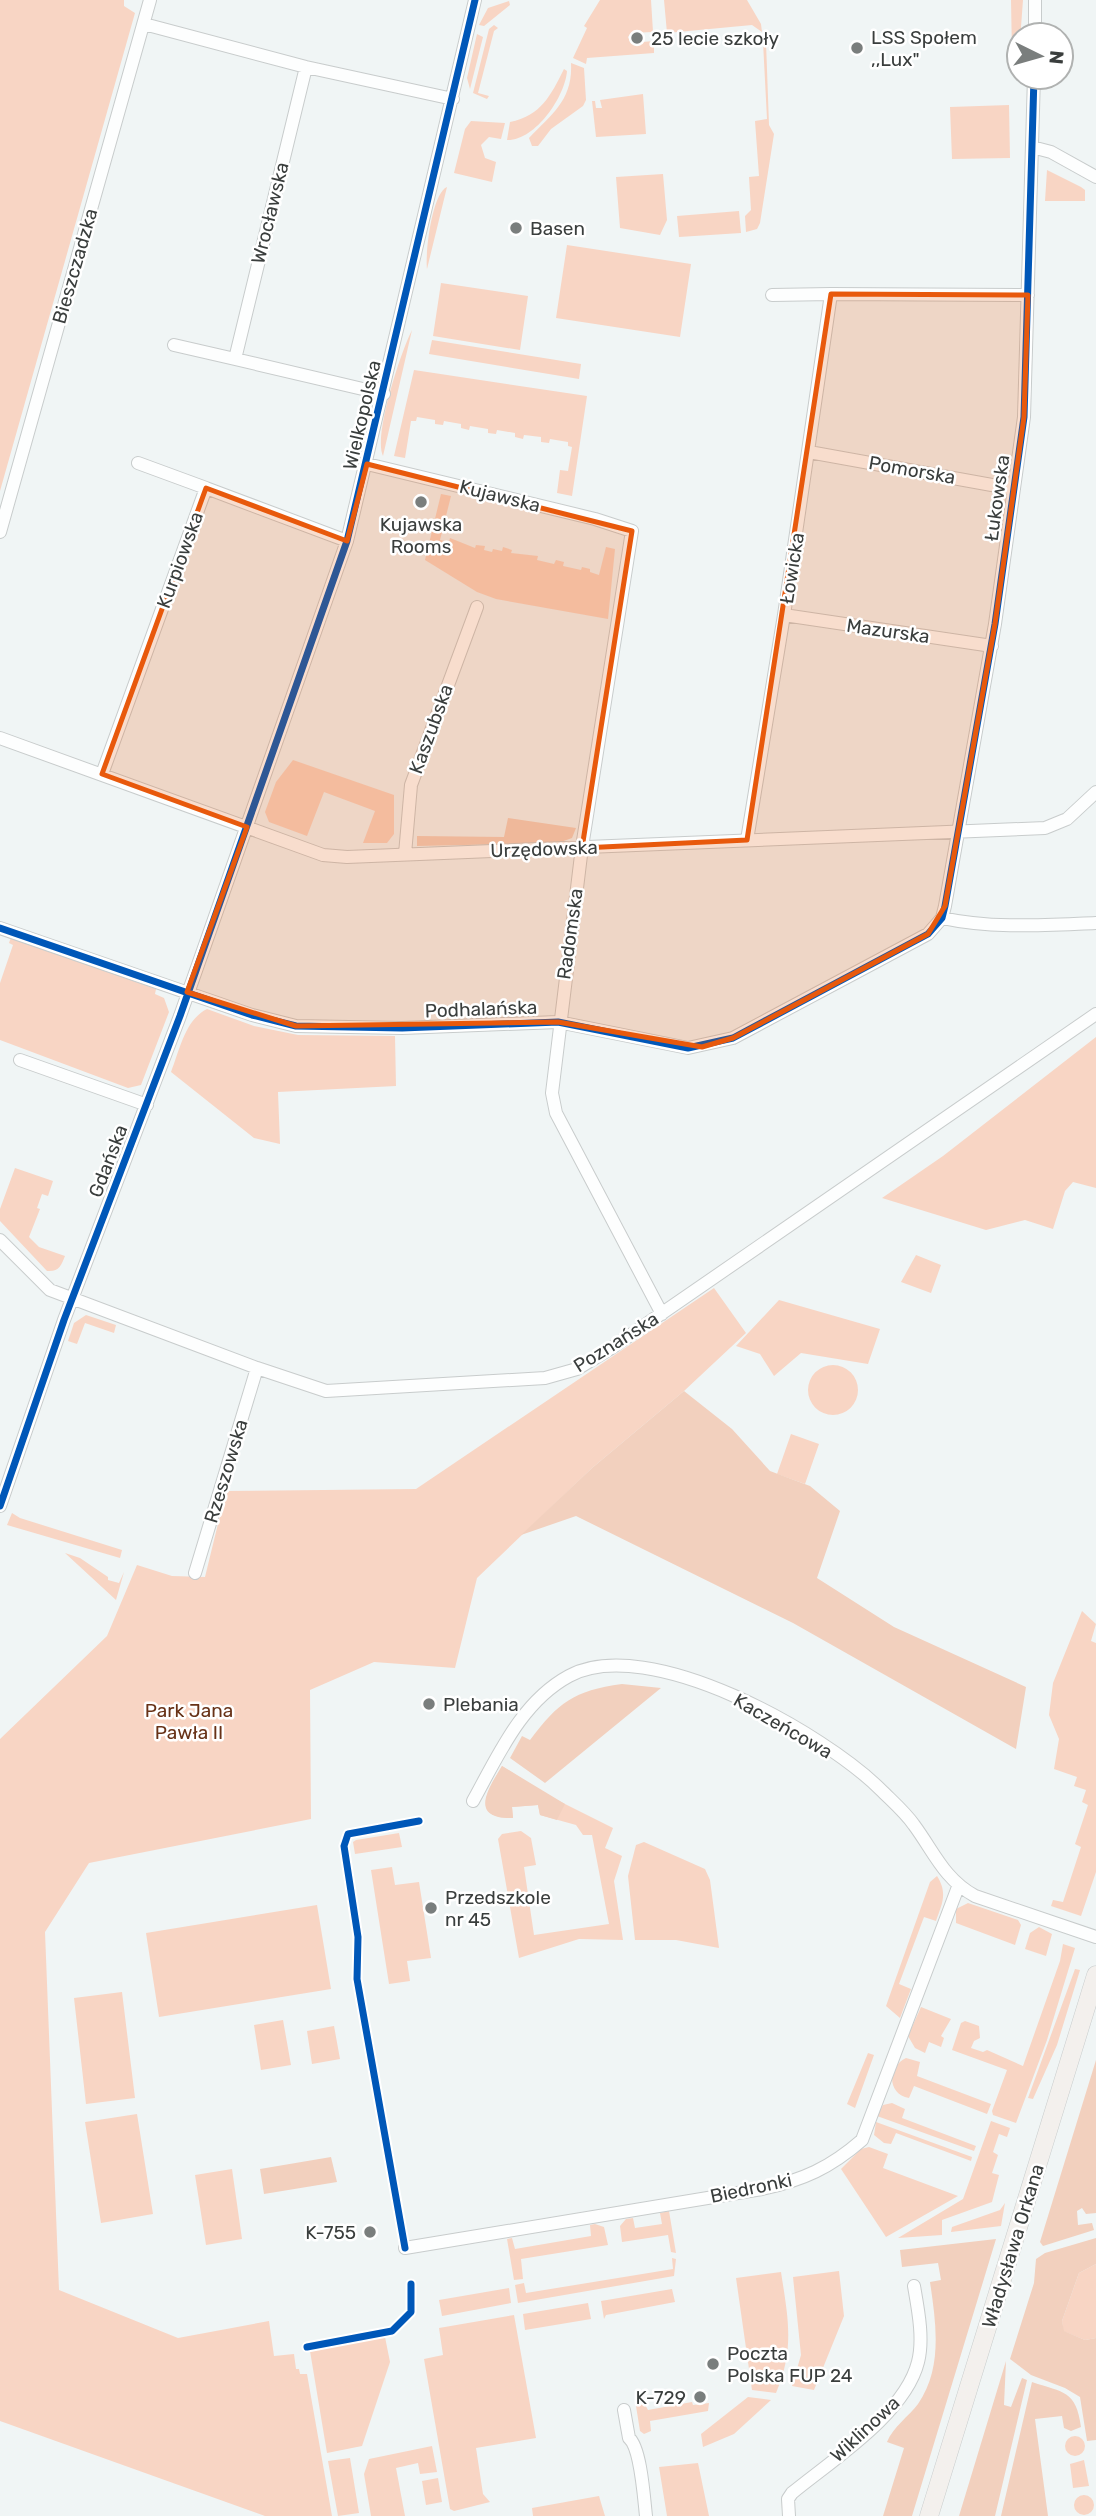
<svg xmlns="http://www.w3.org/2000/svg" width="1096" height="2516" viewBox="0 0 1096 2516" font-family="Rubik,sans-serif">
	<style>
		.green { fill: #f8d5c4 }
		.forest { fill: #f2d0be }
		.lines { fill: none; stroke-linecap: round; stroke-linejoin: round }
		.street-casing { stroke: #c8cccc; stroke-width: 14 }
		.secondary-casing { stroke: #c8cccc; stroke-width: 19 }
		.street { stroke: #fdfefe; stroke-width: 12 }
		.secondary { stroke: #f3f0ed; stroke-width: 18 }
		.cycleway-casing { stroke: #fff; stroke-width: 11 }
		.cycleway { stroke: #0057b8; stroke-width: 7 }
		.marked { fill: #e8590c; fill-opacity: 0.2; stroke: #e8590c; stroke-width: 5; stroke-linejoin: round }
		.poi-dot { fill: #7a7e7d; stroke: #fff; stroke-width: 2.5 }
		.labels { text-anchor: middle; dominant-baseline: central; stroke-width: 5; stroke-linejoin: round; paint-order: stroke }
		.poi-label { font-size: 19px; fill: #3a3e3d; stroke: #fff; text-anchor: start }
		.street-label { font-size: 19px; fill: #3a3e3d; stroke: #fff }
		.park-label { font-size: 19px; fill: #683217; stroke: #fff }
	</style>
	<rect width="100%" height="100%" fill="#f0f5f5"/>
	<path class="green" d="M0,0H124V6L135,13L0,491Z
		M600,0H651L653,32L631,33L628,37L631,43L654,41V53L587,58L586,64L573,58L587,28L584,26Z
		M664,0H747L761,24L762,32L752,25L667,33Z
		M1011,0H1023L1019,54L1012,55Z
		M509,1L510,5L484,26L479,25L488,8Z
		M494,25L498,28L494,31L478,93L489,96L487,99L473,93L489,29Z
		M477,34L483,37L470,89L467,78Z
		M763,42H766L769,125L774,134L760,223L757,229L746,232L745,216L751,210L749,177L759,176L755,121L767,119Z
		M571,63L584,68L586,100L583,106L551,129L538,146H532L529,138C552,114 573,100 571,63Z
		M564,69L567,71C565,97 535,141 507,140L510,122C541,116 551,95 564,69Z
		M643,94L646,134L596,137L592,101H595L596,108H602L600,100Z
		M1009,105L1010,158L952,159L950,107Z
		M471,121L505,123L501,139L489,137L481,145L485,158L496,162L492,182L454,173L465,129Z
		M1047,170L1081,187L1085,190V201H1045Z
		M663,174L667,220L660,235L620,228L616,177Z
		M447,187L427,269C425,253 432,193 447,187Z
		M739,211L741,233L679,237L677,216Z
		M567,245L691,264L680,337L556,318Z
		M441,283L528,296L520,350L433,336Z
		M412,330L383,456C373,436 401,351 412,330Z
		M432,340L581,364L579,379L429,354Z
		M414,370L587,396L572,496L557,493L560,470L568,471L572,447L568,446V442L550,439L549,443L541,442V437L524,435L523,439L515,437V433L497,430L496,434L488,433V429L470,426L469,430L461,428V424L444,421L443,425L435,424V420L417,417L416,421H411L405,458L394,456Z
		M441,494L451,496L440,540L449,542L450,538L475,548L476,545L485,546L484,550L492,552L493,549L502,551L503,547L512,550L511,553L538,556L537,560L554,564L556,560L564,562L563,566L581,570L582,567L590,569V572L599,575L606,547L615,549L608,619L496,599L477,592L425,560Z
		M293,760L394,795V834L387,843H363L375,811L324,792L307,836L269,822L265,812L276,782Z
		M11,937L156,989L155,994L164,998L169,1012L141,1085L128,1088L0,1040V983L13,945L9,943Z
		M207,1009L254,1026L298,1035L395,1036L396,1086L278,1092L280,1144L254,1138L171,1072C180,1049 185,1020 207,1009Z
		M1096,1037V1188L1073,1182L1065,1191L1053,1229L1025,1220L986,1230L882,1198L943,1156Z
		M15,1168L53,1181L48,1196L42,1194L37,1208L40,1209L29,1237L39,1247L65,1256C61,1266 59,1272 47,1271L0,1221V1209Z
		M916,1255L941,1265L931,1293L901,1282Z
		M714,1288L746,1333L684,1391L592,1468L477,1578L455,1668L374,1662L310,1690L311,1819L89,1863L45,1932L59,2290L178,2338L269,2321L274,2356L294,2354L296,2369H299L300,2374H307L332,2516H265L0,2421V1739L107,1636L137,1565L172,1576L205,1577L226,1491L416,1489Z
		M779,1300L880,1329L868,1364L801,1353L774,1376L760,1354L736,1346Z
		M86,1315L116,1325L114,1333L85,1323L77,1344L68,1341L74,1323Z
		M808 1390a25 25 0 1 1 50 0a25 25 0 1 1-50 0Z
		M791,1434L819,1444L805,1484L777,1474Z
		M12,1513L20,1518L122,1550L120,1558L7,1525Z
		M65,1553L80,1558L108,1577V1580L119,1583L124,1572L116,1600Z
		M1082,1611L1096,1624L1091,1641L1096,1643V1872L1081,1916L1051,1906L1053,1900L1063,1902L1081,1847L1075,1844L1088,1805L1082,1802L1086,1790L1074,1786L1077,1777L1054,1769L1059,1739L1049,1715L1053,1683Z
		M502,1766L547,1795L613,1828L605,1848L622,1856L614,1881L623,1940L579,1939L519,1958L498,1839L502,1834L521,1831L531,1838L536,1865L524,1867L534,1935L609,1924L592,1835H583L576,1825L540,1815L538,1805L512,1807L513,1818C469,1818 488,1790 502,1766Z
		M399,1833L402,1847L355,1854L353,1842L356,1840Z
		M644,1842L705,1869L710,1880L719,1948L676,1940H635L628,1876L636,1845Z
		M392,1867L395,1885L419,1882L431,1958L407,1961L410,1981L389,1984L371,1870Z
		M937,1876C948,1893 942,1904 936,1921L924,1917L899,1984L911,1989L900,2018L886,2006L930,1882Z
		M968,1903L1018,1920L1021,1925L1015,1945L956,1923V1909Z
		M317,1905L331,1989L159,2017L146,1933Z
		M1039,1927L1052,1934L1046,1956L1025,1949L1030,1933Z
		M1063,1944L1075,1948L1047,2040L1016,2123L993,2115L992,2111L1007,2070L952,2050L961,2023L965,2021L979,2026L980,2038L974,2041L971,2048L983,2052L987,2050L1023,2066L1060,1961Z
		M1075,1969L1080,1970L1057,2045L1033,2099L1028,2098Z
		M122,1992L135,2098L86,2104L74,1998Z
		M921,2007L951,2019L941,2036L944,2038L941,2047L929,2042L925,2053L915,2048L908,2036Z
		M283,2020L291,2065L261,2070L254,2025Z
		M334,2026L340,2059L312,2064L307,2031Z
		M868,2053L874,2055L855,2108L847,2104Z
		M906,2058L920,2062L917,2076L991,2104L987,2114L914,2086L909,2098C887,2094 887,2067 906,2058Z
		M892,2103L905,2109L902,2118L976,2146L974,2151L877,2116L883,2105Z
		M137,2114L153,2214L101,2223L85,2122Z
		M991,2121L1010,2128L1007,2137L999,2134L993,2152L998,2155L992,2173L999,2175L992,2202L942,2220V2235L898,2238L963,2199Z
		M876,2122L972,2157L971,2161L896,2133L891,2144L884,2143L874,2135Z
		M869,2147L888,2154L883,2168L958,2196L886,2237L841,2169L861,2149Z
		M232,2169L242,2239L206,2245L195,2175Z
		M1005,2203L1001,2226L951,2232L952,2227L1000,2210Z
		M669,2211L676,2253L671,2252L668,2235L622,2242L620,2226L626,2219L633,2218L635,2228L662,2224L660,2213Z
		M595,2224L604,2227L608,2245L521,2259L523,2279L514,2280L507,2239L512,2238L515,2249L591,2236L590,2225Z
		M672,2258L676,2259L674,2276L518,2303L515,2285L524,2283L526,2293L673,2269Z
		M1096,2264V2338L1085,2340L1063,2331L1062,2321L1079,2273Z
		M839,2271L844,2316L814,2390L792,2386L801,2355L793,2277Z
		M781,2272C788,2318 795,2348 776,2393L752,2390L736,2278Z
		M509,2288L511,2303L442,2316L439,2300Z
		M672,2289L675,2302L606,2315L604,2319L601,2301Z
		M588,2303L591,2319L525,2330L523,2314Z
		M514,2315L536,2438L476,2448L483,2494L490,2502L454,2511L450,2509L424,2359L443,2355L439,2328Z
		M385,2337L390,2362L362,2446L327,2453L310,2351Z
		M748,2397L771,2400L734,2434L703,2447L701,2434Z
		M643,2401L648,2410L692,2402L693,2405L709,2403L708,2411L650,2421L651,2431L644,2434L640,2431L636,2406Z
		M1065 2446a10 10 0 1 1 20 0a10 10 0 1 1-20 0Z
		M432,2446L437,2472L420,2474L418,2463L396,2468L405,2516H371L364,2474L369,2459Z
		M350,2458L359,2513L338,2516L328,2461Z
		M1084,2460L1089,2486L1073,2488L1070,2464Z
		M698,2463L709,2516H667L659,2467Z
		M438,2478L442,2502L426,2505L422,2481Z
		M1074 2505a10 10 0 1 1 20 0a10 10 0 1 1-20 0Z
		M599,2496L605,2516H533L532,2508Z"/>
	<path class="forest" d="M508,818L576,828L572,838L558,843L417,846V836L504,837Z
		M684,1391L732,1429L770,1471L810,1486L840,1511L817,1578L894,1627L1026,1687L1016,1749L793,1623L576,1516L521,1535L592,1468Z
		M622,1684L661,1688L545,1783L510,1758L522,1736L530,1740C559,1702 573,1691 622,1684Z
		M502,1766L565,1804L557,1820L540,1815L538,1805L512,1807L513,1818C468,1819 488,1789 502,1766Z
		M1096,2060V2213L1086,2214L1082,2208L1077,2211L1078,2225L1092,2223L1094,2230L1043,2246L1040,2242Z
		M331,2157L337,2182L264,2194L260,2169Z
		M1096,2238V2264L1079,2273L1062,2321L1064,2331L1085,2340L1096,2338V2440L1087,2441L1080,2397L1065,2388L1031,2375L1010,2359L1034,2283L1036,2259L1045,2253Z
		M996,2239L912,2516H883L904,2448L887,2442C893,2427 909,2416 918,2404C943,2368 936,2323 930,2282L941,2280L938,2263L902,2267L900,2250Z
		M1006,2361L1004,2405L1011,2407L1022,2378L1027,2380L995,2516H959Z
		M1032,2382C1064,2393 1076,2390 1081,2427L1071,2431L1064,2428L1062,2416L1035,2419L1048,2516H1001Z"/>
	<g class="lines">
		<g class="street-casing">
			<path id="street" d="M1035,0V35
				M144,24L306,67L453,99
				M306,67L235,359L384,394
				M1032,147L1051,152L1096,177
				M772,295L831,294
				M174,345L235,359
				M809,452L1014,489
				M138,463L206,488
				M367,464L595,519L632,531L582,847L552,1093L556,1113L662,1314
				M0,532L150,0
				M784,615L992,646
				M0,738L323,855L347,857L1045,828L1067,819L1096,792
				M102,774L206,488L347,541
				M747,840L784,615L831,294L1028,295
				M405,854L411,785L477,607
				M942,918C992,929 1045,925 1096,923
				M0,928L252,1015L296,1026L402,1028L558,1022L688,1048L733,1038L928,934L942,918L945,906L995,624L1024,417L1034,77
				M20,1060L147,1105
				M0,1240L50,1290L257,1368L326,1391L545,1378L577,1369L613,1347L1096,1014
				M0,1506L64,1320L180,1016L347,541L475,0
				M195,1573L257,1368
				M473,1801C498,1756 521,1702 569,1676C648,1633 824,1733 881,1790C892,1801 905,1812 914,1825C934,1852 944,1879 975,1896L1096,1937
				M405,2248L762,2189C803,2180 830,2168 862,2140L958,1887
				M624,2410L629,2438C641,2448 644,2499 646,2516
				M789,2516L788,2499L792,2493C832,2460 905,2414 918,2362C924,2339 918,2309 914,2286"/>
		</g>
		<g class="secondary-casing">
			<path id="secondary" d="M929,2516L1096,1975"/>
		</g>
		<use href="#street" class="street"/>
		<use href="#secondary" class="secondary"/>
		<g class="cycleway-casing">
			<path id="cycleway" d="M0,928L252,1015L296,1026L402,1028L558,1022L688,1048L733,1038L928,934L942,918L945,906L995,624L1024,417L1034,77
				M0,1506L64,1320L180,1016L347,541L475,0
				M405,2248L357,1979L358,1937L344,1846L348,1834L419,1821
				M307,2347L392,2331L411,2312V2284"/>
		</g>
		<use href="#cycleway" class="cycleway"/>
	</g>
	<path class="marked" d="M831,294L1028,295L1024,417L995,624L945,906L928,934L733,1038L702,1047L558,1022L296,1026L187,992L247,827L102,774L206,488L347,541L367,464L632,531L582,848L747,840Z"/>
	<g class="poi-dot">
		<circle cx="637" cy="38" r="7"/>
		<circle cx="857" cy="48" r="7"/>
		<circle cx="516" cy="228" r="7"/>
		<circle cx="421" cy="502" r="7"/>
		<circle cx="429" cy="1704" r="7"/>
		<circle cx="431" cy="1908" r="7"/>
		<circle cx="370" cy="2232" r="7"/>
		<circle cx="713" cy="2364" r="7"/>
		<circle cx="700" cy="2397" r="7"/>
	</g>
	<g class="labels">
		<g class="poi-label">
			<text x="871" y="37">LSS Społem<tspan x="871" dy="22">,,Lux"</tspan></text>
			<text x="651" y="38">25 lecie szkoły</text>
			<text x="530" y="228">Basen</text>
			<text x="421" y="524" text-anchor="middle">Kujawska<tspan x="421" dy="22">Rooms</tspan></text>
			<text x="443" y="1704">Plebania</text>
			<text x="445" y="1897">Przedszkole<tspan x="445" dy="22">nr 45</tspan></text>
			<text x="356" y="2232" text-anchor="end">K-755</text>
			<text x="727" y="2353">Poczta<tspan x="727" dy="22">Polska FUP 24</tspan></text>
			<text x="686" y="2397" text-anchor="end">K-729</text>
		</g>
		<g class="street-label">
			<text transform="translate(270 213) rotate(-76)">Wrocławska</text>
			<text transform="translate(75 266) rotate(-74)">Bieszczadzka</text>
			<text transform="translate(362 415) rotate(-77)">Wielkopolska</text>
			<text transform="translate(912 470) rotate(10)">Pomorska</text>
			<text transform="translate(500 496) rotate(14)">Kujawska</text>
			<text transform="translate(997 498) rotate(-82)">Łukowska</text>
			<text transform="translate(180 560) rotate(-70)">Kurpiowska</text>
			<text transform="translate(792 568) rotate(-81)">Łowicka</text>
			<text transform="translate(888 631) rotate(8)">Mazurska</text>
			<text transform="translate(431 729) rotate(-70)">Kaszubska</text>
			<text transform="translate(544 849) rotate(-2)">Urzędowska</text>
			<text transform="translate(570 934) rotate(-82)">Radomska</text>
			<text transform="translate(481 1009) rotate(-2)">Podhalańska</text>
			<text transform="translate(108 1161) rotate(-69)">Gdańska</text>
			<text transform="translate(616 1342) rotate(-32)">Poznańska</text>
			<text transform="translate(226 1471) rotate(-73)">Rzeszowska</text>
			<text transform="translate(783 1726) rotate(30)">Kaczeńcowa</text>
			<text transform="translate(751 2188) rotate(-12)">Biedronki</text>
			<text transform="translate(1013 2246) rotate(-73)">Władysława Orkana</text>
			<text transform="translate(865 2429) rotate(-43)">Wiklinowa</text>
		</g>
		<g class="park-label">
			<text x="189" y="1710">Park Jana<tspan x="189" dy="22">Pawła II</tspan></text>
		</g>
	</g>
	<g transform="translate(1040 56) rotate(95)"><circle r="33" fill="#ffffff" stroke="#b0b2b1" stroke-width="2"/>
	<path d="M0-5L12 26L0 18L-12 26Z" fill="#7a7e7d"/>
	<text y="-10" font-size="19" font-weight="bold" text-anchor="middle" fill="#3a3e3d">N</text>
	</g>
</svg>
